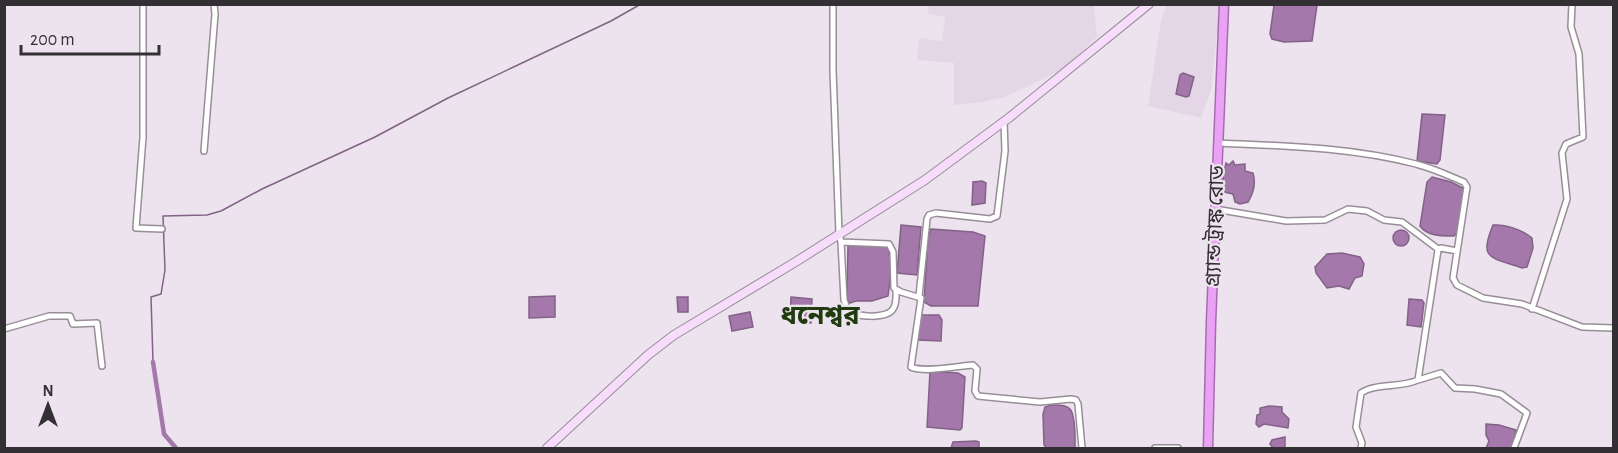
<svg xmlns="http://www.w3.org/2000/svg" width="1618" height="453" viewBox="0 0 1618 453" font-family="'Alegreya Sans','Noto Sans Bengali',sans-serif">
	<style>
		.built { fill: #e4d6e6 }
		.water { fill: #a478aa; stroke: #826287; stroke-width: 1.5 }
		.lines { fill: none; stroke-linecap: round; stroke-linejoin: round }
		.stream { stroke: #826287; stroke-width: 1.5 }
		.canal { stroke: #a478aa; stroke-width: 4.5 }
		.minor-casing { stroke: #978e98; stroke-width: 8 }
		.secondary-casing { stroke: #978e98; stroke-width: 10 }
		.trunk-casing { stroke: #a76cb0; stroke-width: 11 }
		.minor { stroke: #fff; stroke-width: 5 }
		.secondary { stroke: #f7dcfb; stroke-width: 8 }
		.trunk { stroke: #eaa3f4; stroke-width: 8 }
		.labels { text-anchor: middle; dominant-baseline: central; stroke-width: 4.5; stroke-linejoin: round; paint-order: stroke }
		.street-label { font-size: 21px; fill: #333034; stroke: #ede3ee }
		.district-label { font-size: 27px; font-weight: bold; fill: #203c0e; stroke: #ede3ee }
	</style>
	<rect width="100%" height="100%" fill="#ede3ee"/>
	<path class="built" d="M929,5H1094L1097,37L1062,70L1005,97L983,102L954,105V63L917,60L919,38L942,41L945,17L928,14Z
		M1167,5H1220L1211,90L1201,118L1148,106L1161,20Z"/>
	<path class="water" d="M1274,5H1317L1312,41L1284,42L1272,39L1270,34Z
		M1183,73L1194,77L1189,96L1186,97L1176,94L1180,75Z
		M1422,114L1445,115L1440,160L1437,164L1417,161Z
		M1233,161L1235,165L1245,164V171L1253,173C1256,183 1253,194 1248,202L1240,204L1235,202L1233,194L1223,192V176L1226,163L1229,165Z
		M1432,177L1451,182L1463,188L1464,191L1457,233L1454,236C1443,236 1428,237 1420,226L1427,182Z
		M982,181L986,183L985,203L972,205L973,182Z
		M901,225L921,227L917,275L897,273Z
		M1493,225C1505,224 1523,230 1532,238L1533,248L1527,267L1522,268C1491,257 1478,260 1493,225Z
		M931,229L973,232L985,236L978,306H931L924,302L928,239Z
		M1393 238a8 8 0 1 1 16 0a8 8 0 1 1-16 0Z
		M848,244L886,245C894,259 890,281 888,296L872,301H856L850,303L847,299Z
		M1342,253L1360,257L1364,264L1362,276L1355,278L1349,289L1339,286L1327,288L1316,273L1315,267L1327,254Z
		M555,296V317L529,318V297Z
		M677,297H688V312H678Z
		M791,297L812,299L811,323L790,322Z
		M1409,299L1422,300L1424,303L1421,327L1407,325Z
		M750,312L753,327L732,331L729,316Z
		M920,315H939L942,320L941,341L917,340Z
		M930,371L958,373L965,377L962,428L960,430L927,427Z
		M1051,405C1056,405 1066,404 1070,409C1076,416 1075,439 1075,448H1047L1044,445L1043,414L1045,407Z
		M1269,406L1282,407V412L1289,419L1288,428L1264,424L1259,427L1256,424L1257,415L1260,414V408Z
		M1486,424L1499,425L1516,430L1512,448H1486L1489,441L1486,435Z
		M1285,437V448H1273L1270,444L1272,440Z
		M976,441L979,442V448H951L953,442Z"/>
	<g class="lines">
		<path class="stream" d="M153,362L151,297L161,294L165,270L163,216L207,215L221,211L262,189L375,137L448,98L611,21L641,4"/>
		<path class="canal" d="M153,362L164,434L176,448"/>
		<g class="minor-casing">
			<path id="minor" d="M143,4V137L136,228L162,229
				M833,4V70L839,234L841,242L844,300C845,301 846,308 847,309C854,318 887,319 893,309C897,304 896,296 896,290
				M1218,143C1284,146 1351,147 1416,164C1433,168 1449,176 1464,182L1467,187L1453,278L1457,285L1483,298L1522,304L1582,327L1614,328
				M204,151L215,14L214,4
				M1215,209L1286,221L1325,220L1348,209L1367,211L1384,220L1402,222L1438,249
				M841,242L889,244L893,252L894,288L901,292L921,298L911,367C924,373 958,366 973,365L977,369L975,391L978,396L1040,402L1071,399L1076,400L1078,404L1082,448
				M919,296L927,219L929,215L936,213L990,219L997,216L1005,151L1004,121
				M1532,309L1567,199L1562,153L1566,144L1583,137L1579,54L1571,27L1572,4
				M4,329L49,316H70L73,324L97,323L102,366
				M1418,380L1441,373L1455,388L1475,389L1501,394L1527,413L1514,448
				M1155,448H1178
				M1361,448L1362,443L1356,427L1361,393C1375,383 1401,388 1418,380L1438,250L1441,248L1457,251"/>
		</g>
		<g class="secondary-casing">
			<path id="secondary" d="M547,448L648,355L674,335L797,261L925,180L1010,117L1149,4"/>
		</g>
		<g class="trunk-casing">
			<path id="trunk" d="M1208,448L1211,322L1224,4"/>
		</g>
		<use href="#minor" class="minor"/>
		<use href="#secondary" class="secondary"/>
		<use href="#trunk" class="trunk"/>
	</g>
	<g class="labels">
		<g class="street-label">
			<text transform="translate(1215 226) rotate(-88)">গ্র্যান্ড ট্রাঙ্ক রোড</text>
		</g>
		<g class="district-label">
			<text x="820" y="315">ধনেশ্বর</text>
		</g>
	</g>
	<rect width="1618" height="453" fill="none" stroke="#333034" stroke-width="12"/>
	<g transform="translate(48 405)" stroke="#ede3ee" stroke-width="4.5" paint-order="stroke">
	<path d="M0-4.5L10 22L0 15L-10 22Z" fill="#333034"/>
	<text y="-9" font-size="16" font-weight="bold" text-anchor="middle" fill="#333034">N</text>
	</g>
	<path d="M21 45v9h138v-9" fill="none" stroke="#333034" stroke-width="3"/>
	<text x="30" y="45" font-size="18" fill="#333034" stroke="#ede3ee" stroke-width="4.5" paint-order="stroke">200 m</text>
</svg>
